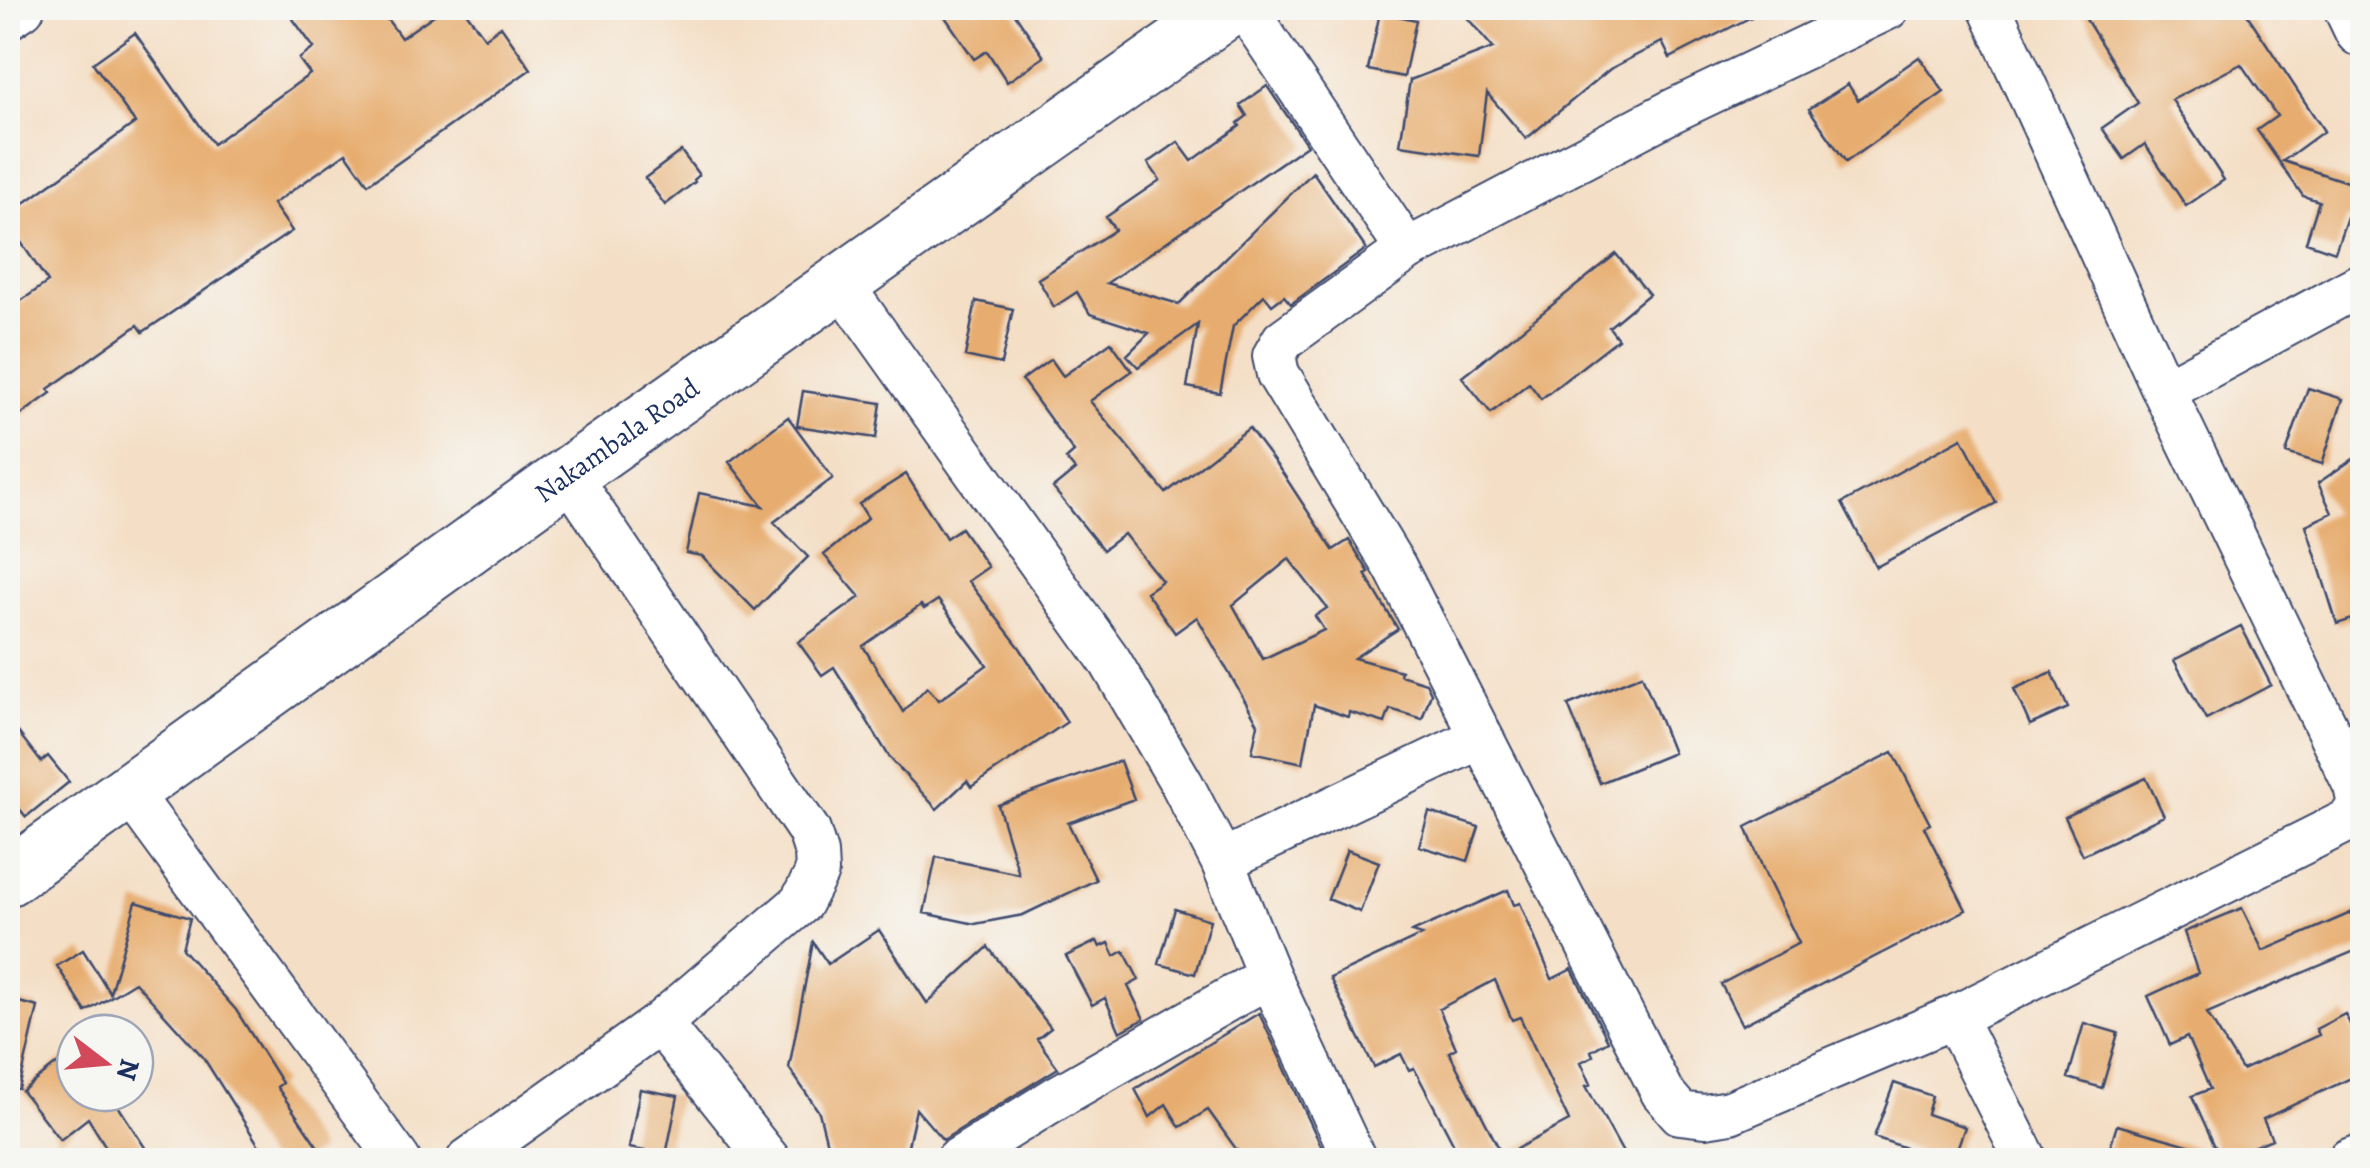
<svg xmlns="http://www.w3.org/2000/svg" width="2370" height="1168" viewBox="0 0 2370 1168" font-family="Alegreya,serif">
	<style>
		.building { fill: #e7ad70; fill-rule: evenodd }
		.lines { fill: none; stroke-linecap: round; stroke-linejoin: round }
		.minor-casing { stroke: #3c496e; stroke-width: 46 }
		.secondary-casing { stroke: #3c496e; stroke-width: 59 }
		.minor { stroke: #fff; stroke-width: 42 }
		.secondary { stroke: #fff; stroke-width: 55 }
		.labels { text-anchor: middle; dominant-baseline: central; stroke-width: 9; stroke-linejoin: round; paint-order: stroke }
		.street-label { font-size: 28px; fill: #1b2f5e; stroke: #f6f6f2 }
	</style>
	<rect width="100%" height="100%" fill="#f6f6f2"/>
	<filter id="ink" filterUnits="userSpaceOnUse"><feTurbulence type="fractalNoise" baseFrequency=".01" numOctaves="2"/><feDisplacementMap in="SourceGraphic" scale="20" xChannelSelector="R" yChannelSelector="G"/><feConvolveMatrix kernelMatrix="1 2 1 2 8 2 1 2 1" color-interpolation-filters="sRGB"/></filter>
	<filter id="wash" filterUnits="userSpaceOnUse"><feTurbulence type="fractalNoise" baseFrequency=".0048" numOctaves="4" result="noise"/><feDisplacementMap in="SourceGraphic" scale="40" xChannelSelector="R" yChannelSelector="G"/><feGaussianBlur stdDeviation="2.25" result="paint"/><feColorMatrix in="noise" values="0 0 0 0 0 0 0 0 0 0 0 0 0 0 0 0 0 1.4 0 .05"/><feComposite in="paint" operator="in"/></filter>
	<g filter="url(#wash)">
		<rect width="100%" height="100%" fill="#f4dfc6"/>
		<g id="blocks">
			<path class="building" d="M285,8H379L401,38L444,8H463L485,38L501,26L531,69L368,184L346,153L273,204L292,231L143,332L138,325L48,389L51,393L8,424V310L48,282L8,223V215L135,123L93,63L135,33L213,144L310,74L299,59L314,48Z
				M939,8H1011L1044,57L1007,82L987,51L974,59Z
				M1459,8H1769L1670,58L1662,42L1610,69L1526,139L1487,93L1479,156L1400,145L1410,80L1493,48Z
				M2079,8H2243L2324,131L2283,161L2362,187V222L2347,217L2335,252L2306,242L2319,201L2303,196L2257,130L2277,116L2241,64L2172,100L2224,180L2186,206L2145,144L2124,159L2102,128L2138,103Z
				M1380,12L1416,20L1404,77L1368,70Z
				M1919,57L1944,92L1846,162L1809,109L1848,84L1858,100Z
				M1267,86L1307,145L1107,283L1179,304L1313,172L1366,249L1291,304L1284,296L1272,305L1264,295L1233,326L1220,393L1187,387L1198,324L1138,367L1127,355L1149,333L1090,314L1077,292L1054,307L1038,279L1115,230L1106,217L1160,180L1148,163L1178,142L1192,161L1240,126L1238,123L1247,116L1240,105Z
				M681,151L699,175L694,180L695,182L665,205L645,178Z
				M1616,254L1649,294L1609,327L1618,339L1541,399L1529,383L1491,413L1462,377Z
				M976,301L1013,309L1001,364L965,356Z
				M1111,342L1132,371L1090,401L1166,493L1249,428L1284,475L1333,550L1349,540L1369,572L1365,574L1398,629L1354,658L1401,671L1400,675L1426,683L1431,693L1422,719L1390,709L1385,723L1349,712L1348,717L1314,705L1303,763L1252,752L1258,724L1197,617L1175,633L1146,592L1162,581L1124,534L1103,550L1053,488L1075,470L1066,459L1074,452L1022,380L1051,359L1063,376ZM1289,559L1327,608L1315,616L1324,630L1263,659L1233,605Z
				M2308,388L2343,399L2322,464L2286,453Z
				M803,391L881,403L876,438L797,426Z
				M788,417L833,478L774,522L808,557L755,610L702,556L686,553L699,493L763,506L729,462Z
				M1962,438L1996,503L1876,567L1842,503Z
				M2362,453V616L2337,624L2306,525L2332,513L2318,483Z
				M906,474L946,538L961,528L988,567L968,581L1020,648L1067,722L971,787L967,781L937,809L890,758L834,667L822,675L798,642L860,597L824,555L868,518L859,504ZM938,600L987,665L939,700L927,687L903,712L863,646L921,605L924,609Z
				M2241,626L2271,685L2206,719L2174,660Z
				M2052,672L2068,708L2030,725L2014,689Z
				M1642,675L1673,753L1600,783L1568,705Z
				M8,719L41,762L48,756L69,782L26,817L8,794Z
				M1893,752L1930,824L1924,827L1966,910L1742,1025L1721,984L1799,943L1766,876L1746,827Z
				M1120,761L1134,799L1068,823L1096,880L1023,915L975,924L924,913L936,857L1019,874L998,805Z
				M2146,778L2164,816L2083,855L2065,817Z
				M1429,812L1479,827L1468,861L1419,846Z
				M1347,850L1379,862L1360,912L1328,899Z
				M1508,890L1514,905L1520,903L1552,979L1572,969L1608,1041L1591,1051L1593,1056L1581,1062L1591,1084L1586,1086L1627,1160H1462L1414,1068L1409,1070L1401,1054L1374,1067L1330,978L1422,935L1412,932ZM1495,980L1512,1020L1520,1017L1569,1121L1503,1156L1449,1052L1456,1048L1439,1009Z
				M136,902L190,918L182,949L236,1010L282,1083L277,1087L320,1150L305,1160H268L203,1057L135,982L86,1012L57,966L83,950L110,993Z
				M2242,908L2263,951L2362,908V948L2207,1013L2242,1070L2319,1035L2316,1029L2345,1014L2362,1048V1073L2263,1119L2272,1139L2221,1160L2192,1096L2210,1089L2187,1037L2170,1045L2148,996L2198,973L2184,932Z
				M1175,909L1210,920L1195,974L1159,964Z
				M879,930L927,1003L988,947L1051,1028L1037,1039L1058,1068L943,1140L916,1109L905,1160H831L819,1112L789,1068L813,942L828,964Z
				M1097,941L1100,947L1109,943L1115,956L1124,951L1139,980L1128,986L1144,1019L1120,1032L1105,998L1092,1005L1066,956Z
				M8,999L38,1007L19,1089L8,1088Z
				M1259,1013L1323,1150L1309,1160H1244L1208,1110L1180,1127L1166,1104L1150,1117L1135,1089Z
				M2084,1023L2118,1033L2102,1088L2068,1078Z
				M75,1050V1093H120L113,1098L153,1160H114L88,1118L60,1140L22,1091Z
				M1894,1083L1932,1096L1927,1114L1965,1127L1953,1160H1940L1874,1137Z
				M640,1089L678,1096L666,1155L629,1148Z
				M2117,1125L2213,1152L2212,1160H2106Z"/>
		</g>
	</g>
	<g filter="url(#ink)">
		<use href="#blocks" fill-opacity="0" stroke="#3c496e" stroke-width="2.5"/>
		<g class="lines">
			<g class="minor-casing">
				<path id="minor" d="M1245,8L1407,250
					M1888,8L1672,111L1407,250L1283,340L1274,356L1278,374L1395,567L1662,1092L1680,1113L1705,1116L1730,1112L1954,1017L2349,820L2359,805L2355,786L2164,391L1990,8
					M8,18L23,8
					M840,282L1110,661L1182,784L1222,861L1269,976L1355,1160
					M2164,391L2362,284
					M568,475L809,831L816,853L817,872L801,903L660,1023L769,1160
					M128,790L399,1160
					M1222,861L1479,738
					M1954,1017L2026,1160
					M468,1160L660,1023
					M957,1160L1056,1098L1269,976
					M2349,1160L2362,1155"/>
			</g>
			<g class="secondary-casing">
				<g id="secondary">
					<path d="M2352,8L2362,29"/>
					<path id="s1" d="M8,878L568,475L1230,8"/>
				</g>
			</g>
			<use href="#minor" class="minor"/>
			<use href="#secondary" class="secondary"/>
		</g>
	</g>
	<g class="labels">
		<g class="street-label">
			<text stroke="none"><textPath href="#s1" startOffset="750">Nakambala Road</textPath></text>
		</g>
	</g>
	<rect width="2370" height="1168" fill="none" stroke="#f6f6f2" stroke-width="40"/>
	<g transform="translate(105 1063) rotate(106)"><circle r="48" fill="#f6f6f2" stroke="#9ea6b7" stroke-width="2.5"/>
	<path d="M0-8L18 38L0 25L-18 38Z" fill="#d1495b"/>
	<text y="-15" font-size="28" font-weight="bold" text-anchor="middle" fill="#1b2f5e">N</text>
	</g>
</svg>
